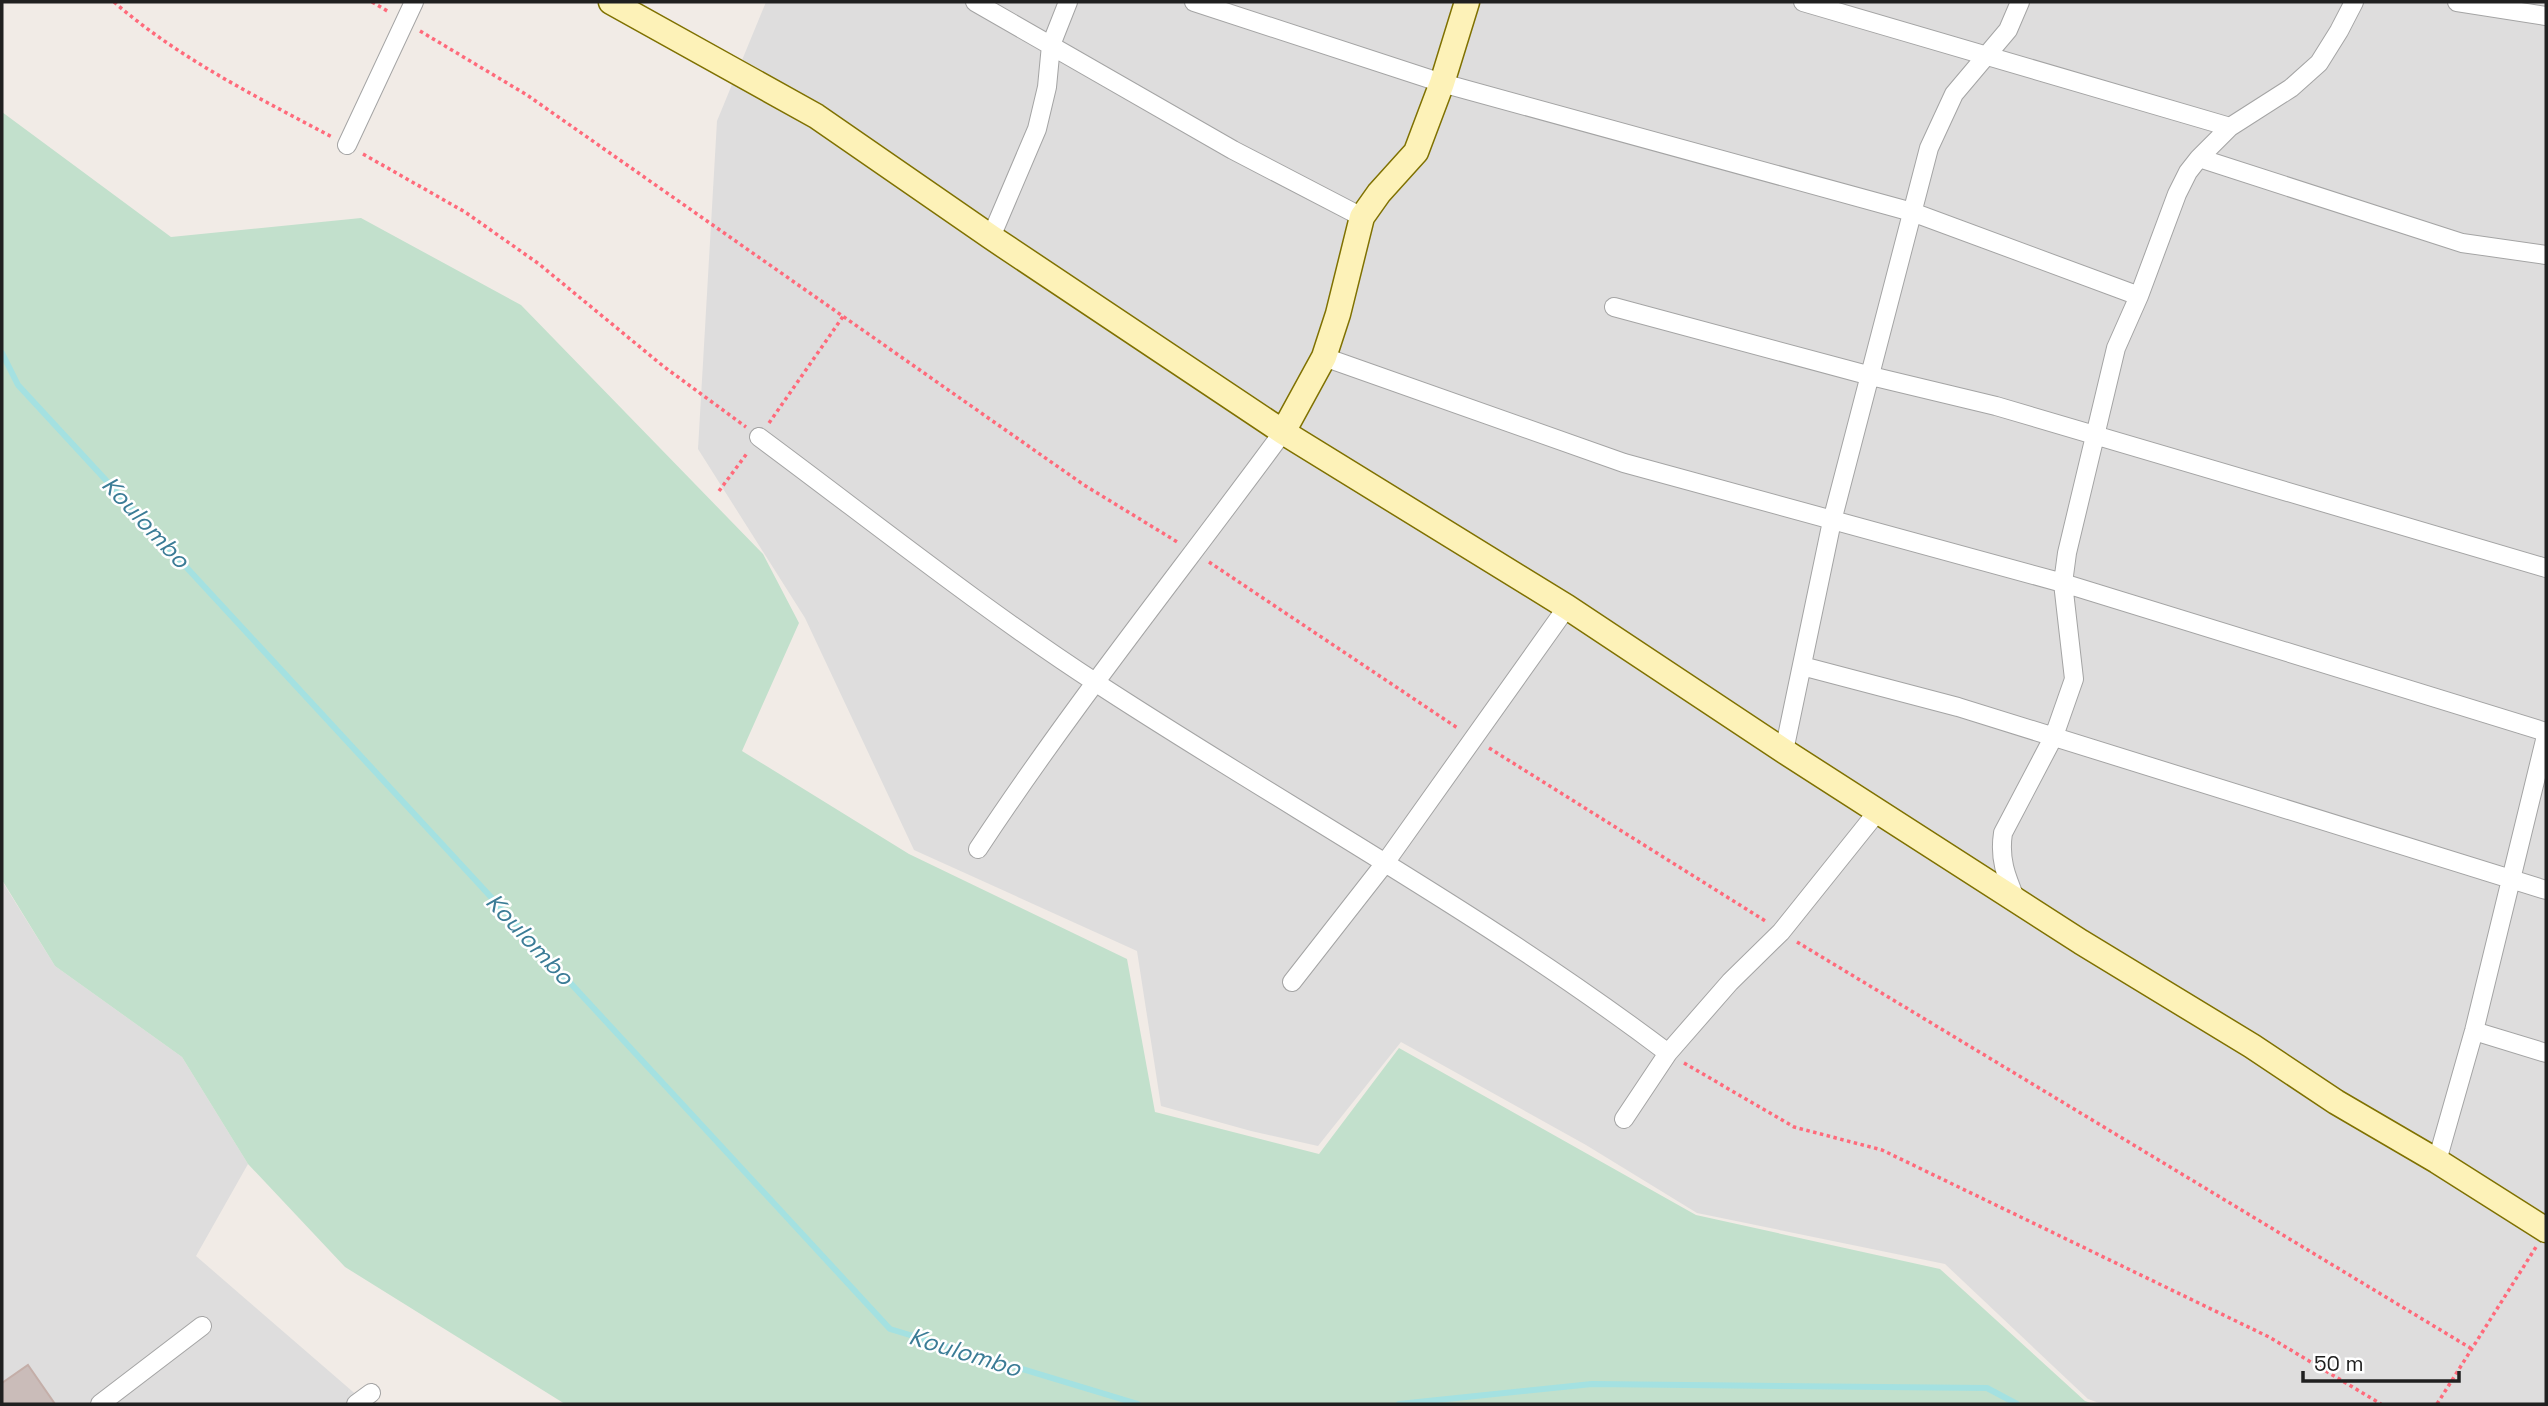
<svg xmlns="http://www.w3.org/2000/svg" width="2548" height="1406" viewBox="0 0 2548 1406" font-family="'Space Grotesk',sans-serif">
	<style>
		.residential { fill: #dedddd }
		.wetland { fill: #c2e0cc }
		.lines { fill: none; stroke-linecap: round; stroke-linejoin: round }
		.stream { stroke: #a4e1e1; stroke-width: 6 }
		.building { fill: #cabcb9; stroke: #c4aea8; stroke-width: 2 }
		.street-casing { stroke: #a4a4a4; stroke-width: 20 }
		.secondary-casing { stroke: #7f7100; stroke-width: 27 }
		.path { stroke: #ff6a7b; stroke-width: 3.5; stroke-dasharray: 3.5 3.5; stroke-linecap: butt }
		.street { stroke: #fff; stroke-width: 18 }
		.secondary { stroke: #fdf2b8; stroke-width: 24 }
		.labels { text-anchor: middle; dominant-baseline: central; stroke-width: 5; stroke-linejoin: round; paint-order: stroke }
		.water-label { font-size: 24px; font-style: italic; fill: #3b7c96; stroke: #fff }
	</style>
	<rect width="100%" height="100%" fill="#f1ebe6"/>
	<path class="residential" d="M766,2H2546V1404H2102L2088,1399L1945,1264L1697,1213L1586,1145L1401,1042L1318,1146L1251,1131L1161,1106L1137,951L914,850L805,618L698,449L717,121Z
		M2,881L55,966L182,1057L248,1164L196,1256L367,1404H2Z"/>
	<path class="wetland" d="M2,112L171,237L361,218L521,305L763,554L799,623L742,751L909,854L1127,959L1155,1112L1319,1154L1399,1048L1696,1215L1940,1269L2085,1401L2094,1404H565L345,1267L248,1164L182,1057L55,966L2,880Z"/>
	<g class="lines">
		<path class="stream" d="M2,353L18,385L890,1329L1138,1404
			M1399,1404L1592,1384L1987,1388L2017,1404"/>
	</g>
	<path class="building" d="M28,1365L55,1404H2V1383Z"/>
	<g class="lines">
		<g class="street-casing">
			<path id="street" d="M975,2L1233,150L1362,217
				M1194,2L1442,83L1912,212L2139,296
				M1803,2L2230,127
				M2457,2L2546,16
				M347,145L414,2
				M2199,158L2462,243L2546,255
				M991,237L1037,129L1047,87L1051,45L1068,2
				M1614,307L1871,376L1996,406L2546,568
				M1324,357L1624,463L2063,583L2546,732
				M759,437C871,520 981,608 1098,684C1288,808 1487,916 1668,1053
				M1802,666L1958,707L2546,890
				M1784,751L1832,521L1929,148L1954,94L2008,30L2020,2
				M978,849C1073,705 1181,571 1283,432
				M2016,900C2006,876 1999,859 2003,833L2054,736L2074,679L2063,583L2067,553L2116,348L2139,296L2177,194L2188,172L2199,158L2230,127L2291,88L2319,63L2339,31L2354,2
				M1292,982L1385,863L1567,607
				M2474,1031L2546,1053
				M1624,1119L1668,1053L1730,982L1781,932L1878,811
				M2437,1161L2474,1031L2546,736
				M100,1404L202,1326
				M356,1404L371,1393"/>
		</g>
		<g class="secondary-casing">
			<path id="secondary" d="M611,2L816,116L991,237L1283,432L1567,607L1784,751L2081,942L2252,1046L2336,1102L2437,1161L2546,1230
				M1283,432L1324,357L1338,314L1362,217L1379,193L1416,152L1442,83L1467,2"/>
		</g>
		<path class="path" d="M114,2C178,58 257,97 332,137
			M372,2L389,12
			M420,31L527,95L1084,485L1179,543
			M363,154L465,212L539,264L663,366L746,427
			M769,423L844,315
			M719,491L748,452
			M1209,562L1459,729
			M1489,748L1767,922
			M1797,942L2472,1349
			M1684,1063L1794,1127L1882,1150L2269,1337L2381,1404
			M2437,1404L2536,1247"/>
		<use href="#street" class="street"/>
		<use href="#secondary" class="secondary"/>
	</g>
	<g class="labels">
		<g class="water-label">
			<text transform="translate(146 522) rotate(47)">Koulombo</text>
			<text transform="translate(530 939) rotate(47)">Koulombo</text>
			<text transform="translate(965 1352) rotate(17)">Koulombo</text>
		</g>
	</g>
	<rect width="2548" height="1406" fill="none" stroke="#202020" stroke-width="7"/>
	<path d="M2303 1371v10h156v-10" fill="none" stroke="#202020" stroke-width="3.5"/>
	<text x="2314" y="1371" font-size="21" fill="#202020" stroke="#ffffff" stroke-width="5" paint-order="stroke">50 m</text>
</svg>
